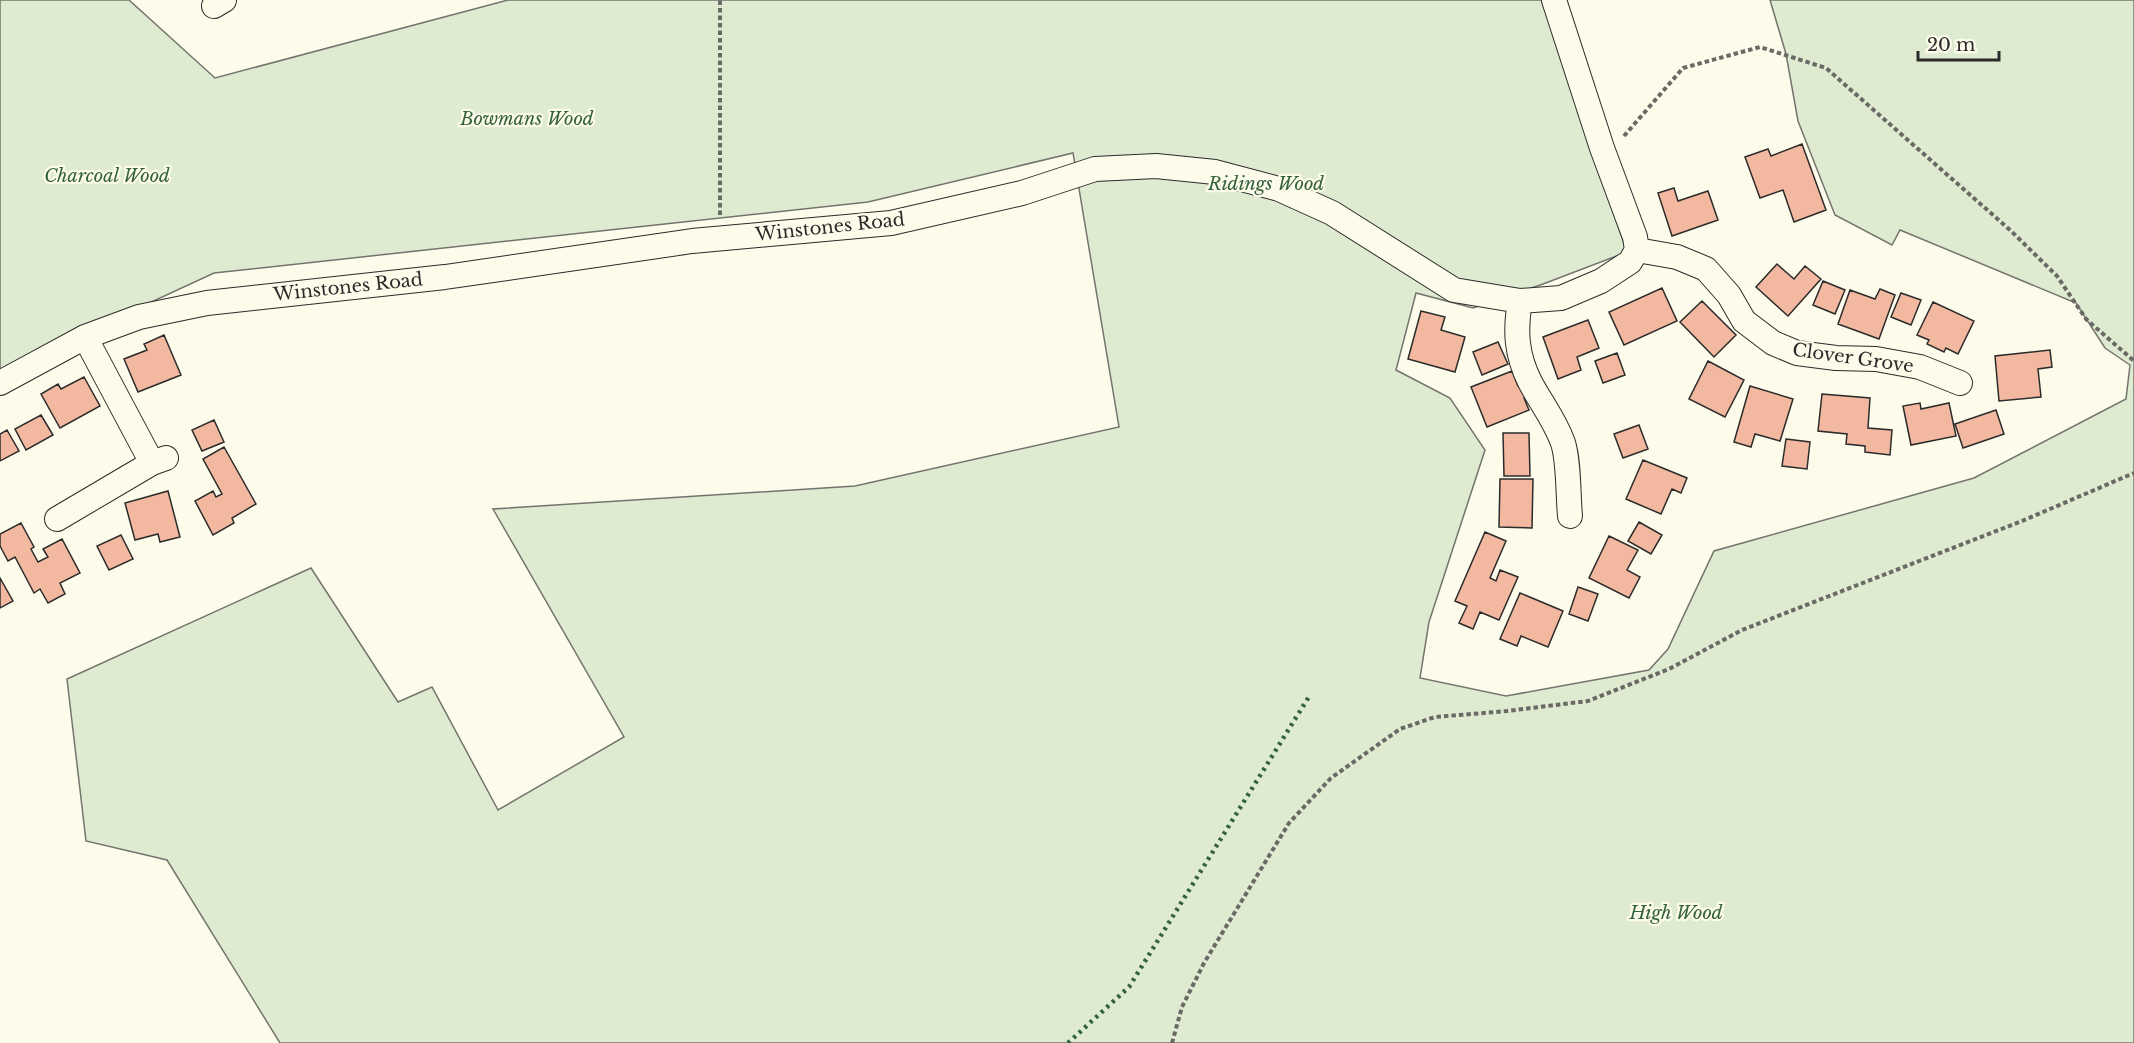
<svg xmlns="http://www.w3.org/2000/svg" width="2134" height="1043" viewBox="0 0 2134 1043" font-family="'Libre Baskerville',serif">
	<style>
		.green { fill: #deebd1; stroke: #74746e; stroke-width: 1.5 }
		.building { fill: #f2b8a0; stroke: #2b2b2b; stroke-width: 1.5 }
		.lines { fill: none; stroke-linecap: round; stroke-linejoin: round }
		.street-casing { stroke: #2b2b2b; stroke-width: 26 }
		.path { stroke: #6a6964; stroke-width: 4; stroke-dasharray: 4.5 3; stroke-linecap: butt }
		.street { stroke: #fdfbea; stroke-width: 24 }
		.hedge { stroke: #34623c; stroke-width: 4.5; stroke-dasharray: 3 4.5; stroke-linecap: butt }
		.labels { text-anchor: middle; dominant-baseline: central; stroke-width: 4.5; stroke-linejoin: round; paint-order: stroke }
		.park-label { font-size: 18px; font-style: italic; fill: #34623c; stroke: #fdfbea }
		.street-label { font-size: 18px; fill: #2b2b2b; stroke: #fdfbea }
	</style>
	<rect width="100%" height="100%" fill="#fdfbea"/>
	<path class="green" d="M0,0H129L215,78L508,0H1556L1602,180L1627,252L1543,284L1473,308L1416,293L1396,370L1450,398L1485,450L1429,622L1420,678L1506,696L1649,670L1668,649L1714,551L1974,478L2126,399L2130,365L2105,348L2076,303L1900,230L1892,245L1835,215L1798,121L1786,54L1770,0H2134V1043H280L167,860L86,841L67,679L311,568L398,702L432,687L498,810L624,737L493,509L855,486L1119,427L1073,153L868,202L214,273L0,372Z"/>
	<path class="building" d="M1802,144L1826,210L1794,222L1783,190L1760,198L1745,157L1768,149L1771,156Z
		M1674,188L1678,201L1708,191L1718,220L1672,236L1658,193Z
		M1777,264L1794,279L1805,266L1821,279L1788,316L1756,287Z
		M1823,281L1845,290L1835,314L1813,305Z
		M1662,288L1677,321L1624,345L1609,312Z
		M1880,289L1895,295L1879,339L1838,324L1850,290L1875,299Z
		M1901,293L1921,300L1911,325L1891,317Z
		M1702,301L1736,335L1714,357L1680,322Z
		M1933,302L1974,321L1958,354L1946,348L1944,352L1927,344L1929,340L1917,335Z
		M1421,311L1445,317L1441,330L1465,337L1455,372L1408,359Z
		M1588,320L1599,348L1577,357L1581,370L1558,379L1543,337Z
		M164,335L181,375L138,392L124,359L147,350L144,344Z
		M1498,342L1508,364L1482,375L1473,352Z
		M2050,350L2052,367L2038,369L2041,397L1999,401L1995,356Z
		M1617,353L1625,375L1603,383L1595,361Z
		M1708,361L1744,380L1725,417L1689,399Z
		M1512,371L1518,386L1523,384L1528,397L1524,398L1529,410L1487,427L1471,387Z
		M84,377L100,406L60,428L41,394L58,384L61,389Z
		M1750,386L1793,399L1780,441L1755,434L1751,447L1734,442Z
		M1822,394L1870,398L1868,428L1892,430L1890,455L1865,452V446L1846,444L1847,434L1818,431Z
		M1920,403L1921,409L1949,403L1956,436L1911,445L1903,406Z
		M1996,410L2004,434L1963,448L1955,424Z
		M41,415L53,435L26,450L15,429Z
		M214,420L224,442L202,451L192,430Z
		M1639,425L1648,449L1623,458L1614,434Z
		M7,430L19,451L0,461V434Z
		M1503,433H1529L1530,476H1504Z
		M1786,439L1810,442L1807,469L1782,466Z
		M224,447L256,504L232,518L234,523L213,535L195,501L213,491L216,497L222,494L203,459Z
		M1643,460L1687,478L1681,493L1672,489L1661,514L1626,499Z
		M1500,479H1533L1532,528L1499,527Z
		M168,491L180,537L160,542L158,534L135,540L125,503Z
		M1639,522L1662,535L1651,554L1628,541Z
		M21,523L34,547L31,549L38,562L48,557L43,549L62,539L80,573L60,583L65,594L48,603L40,589L34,593L15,557L8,561L0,546V534Z
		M1485,532L1506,541L1490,578L1496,581L1500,570L1518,577L1499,620L1480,612L1473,629L1459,623L1467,606L1455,601Z
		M121,535L133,559L109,570L97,546Z
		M1609,536L1638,550L1627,570L1640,577L1629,598L1589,578Z
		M0,578L13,601L0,608Z
		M1578,587L1598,594L1588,621L1569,614Z
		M1520,593L1563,611L1548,647L1521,636L1517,646L1500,639Z"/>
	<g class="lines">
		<g class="street-casing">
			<path id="street" d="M214,6L224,0
				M1637,250L1677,257L1706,269L1729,295L1744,321L1773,343L1797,353L1836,358L1876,359L1920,367L1960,383
				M1520,301C1515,331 1516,354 1530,382C1541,403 1555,420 1563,443C1569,461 1568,495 1570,516
				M85,337L152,463
				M0,383L85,337L139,317L207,303L445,277L692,241L891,223L1022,193L1095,169L1156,166L1215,172L1279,189L1332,213L1454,290L1520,301L1561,298L1601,281L1630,262L1637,250L1635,237L1602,148L1554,0
				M57,519L152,463L166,458"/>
		</g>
		<path class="path" d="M1624,136L1683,68L1760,47L1826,68L2010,230L2057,276L2086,319L2134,361
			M720,215V0
			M1172,1043L1182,1007L1204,963L1289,823L1331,778L1400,729L1435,717L1507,711L1588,701L1669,669L1742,630L2022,521L2134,473"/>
		<use href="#street" class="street"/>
		<path class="hedge" d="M1068,1043L1129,987L1310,695"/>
	</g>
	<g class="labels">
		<g class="park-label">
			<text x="527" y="119">Bowmans Wood</text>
			<text x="107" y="176">Charcoal Wood</text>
			<text x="1266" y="184">Ridings Wood</text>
			<text x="1676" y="913">High Wood</text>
		</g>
		<g class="street-label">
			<text transform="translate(830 227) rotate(-6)">Winstones Road</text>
			<text transform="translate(348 287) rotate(-6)">Winstones Road</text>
			<text transform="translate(1853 358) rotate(8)">Clover Grove</text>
		</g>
	</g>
	<path d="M1918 51v9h81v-9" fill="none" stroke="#2b2b2b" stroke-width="3"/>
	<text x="1927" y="51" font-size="18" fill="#2b2b2b" stroke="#fdfbea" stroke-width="4.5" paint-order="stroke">20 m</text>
</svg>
